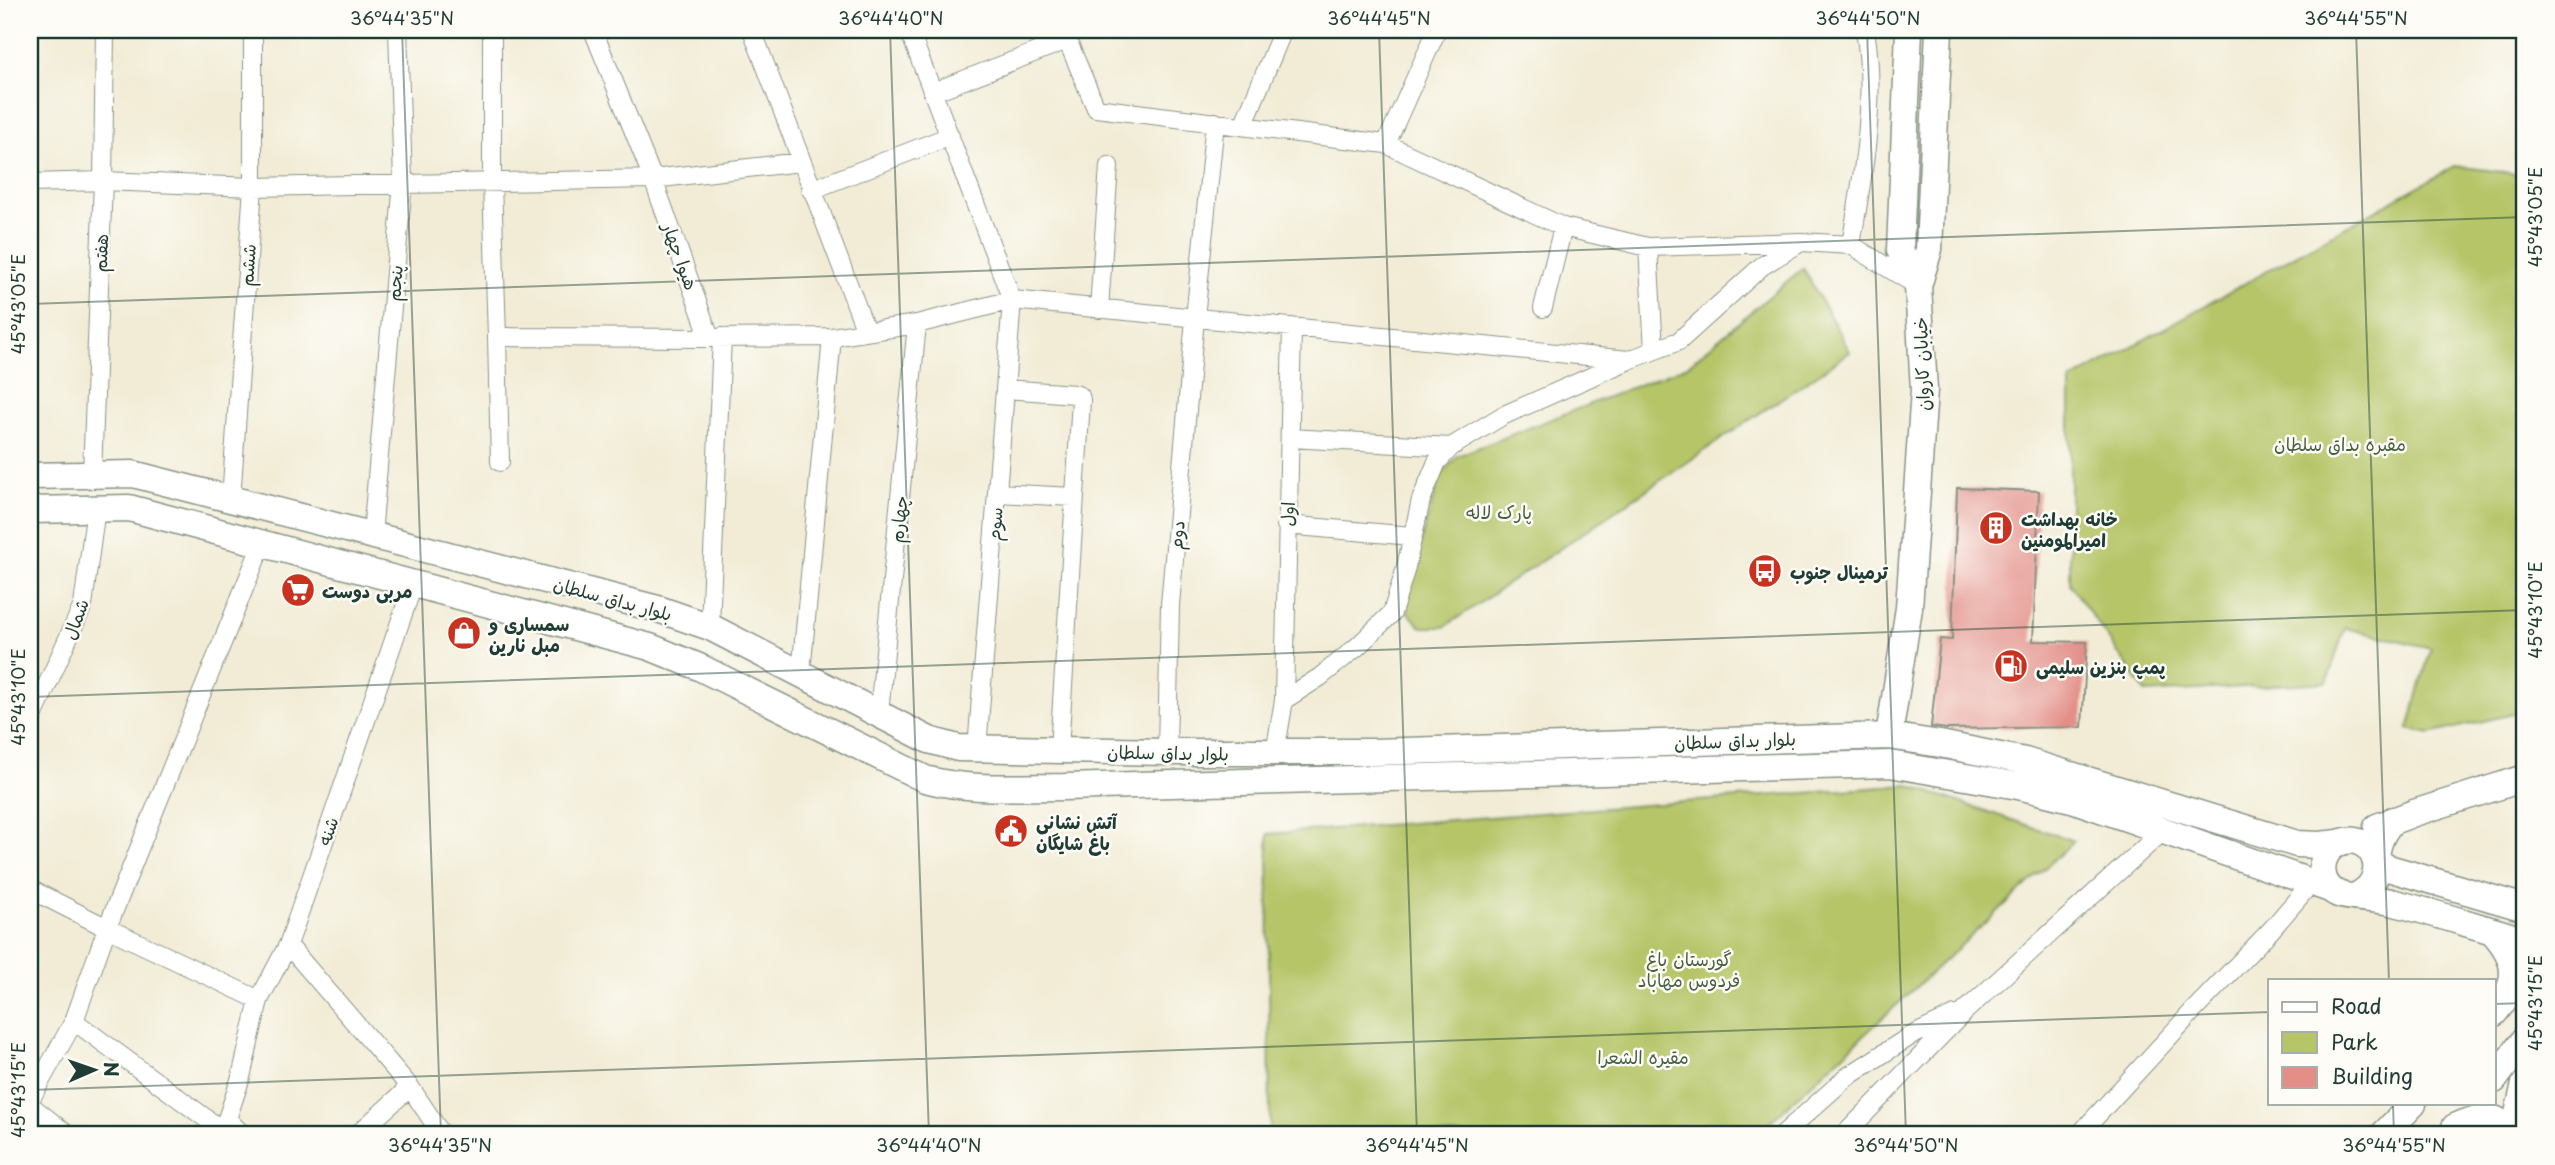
<svg xmlns="http://www.w3.org/2000/svg" width="2555" height="1165" viewBox="0 0 2555 1165" font-family="'Playpen Sans','Playpen Sans Arabic',sans-serif">
	<style>
		.green { fill: #b5c568; stroke: #6a814e; stroke-width: 2 }
		.building { fill: #e38f88 }
		.lines { fill: none; stroke-linecap: round; stroke-linejoin: round }
		.street-casing { stroke: #889485; stroke-width: 20 }
		.secondary-casing { stroke: #889485; stroke-width: 29 }
		.street { stroke: #fff; stroke-width: 18 }
		.secondary { stroke: #fff; stroke-width: 26 }
		.ticks { fill: none; stroke: #1f3d34; stroke-width: 2; stroke-opacity: 0.45 }
		.labels { text-anchor: middle; dominant-baseline: central; stroke-width: 5; stroke-linejoin: round; paint-order: stroke }
		.street-label { font-size: 18px; fill: #1f3d34; stroke: #fdfcf7 }
		.park-label { font-size: 18px; fill: #445f41; stroke: #fdfcf7 }
		.poi-label { font-size: 18px; font-weight: bold; fill: #1f3d34; stroke: #fdfcf7; text-anchor: start }
		.neatline { fill: none; stroke: #1f3d34; stroke-width: 2.5 }
		.ticks-label { font-size: 18px; text-anchor: middle; fill: #1f3d34 }
	</style>
	<rect width="100%" height="100%" fill="#fdfcf7"/>
	<filter id="ink" filterUnits="userSpaceOnUse"><feTurbulence type="fractalNoise" baseFrequency=".0143" numOctaves="2"/><feDisplacementMap in="SourceGraphic" scale="14" xChannelSelector="R" yChannelSelector="G"/><feConvolveMatrix kernelMatrix="1 2 1 2 8 2 1 2 1" color-interpolation-filters="sRGB"/></filter>
	<filter id="wash" filterUnits="userSpaceOnUse"><feTurbulence type="fractalNoise" baseFrequency=".00686" numOctaves="4" result="noise"/><feDisplacementMap in="SourceGraphic" scale="28" xChannelSelector="R" yChannelSelector="G"/><feGaussianBlur stdDeviation="1.57" result="paint"/><feColorMatrix in="noise" values="0 0 0 0 0 0 0 0 0 0 0 0 0 0 0 0 0 1.4 0 .05"/><feComposite in="paint" operator="in"/></filter>
	<g filter="url(#wash)">
		<rect width="100%" height="100%" fill="#f2ecd6"/>
		<path class="green" d="M2455,166L2525,175V711L2430,734L2408,729L2431,648L2345,628L2327,682L2146,693L2070,584V381Z
			M1803,268L1850,352L1444,627H1421L1406,610V594L1439,478L1457,456L1687,366Z
			M1908,785L2074,841L1756,1135H1270L1268,834Z"/>
		<g id="blocks">
			<path class="building" d="M1957,488L2039,491L2033,641L2087,642L2082,727L1947,729L1931,727L1940,639L1952,640Z"/>
		</g>
	</g>
	<g filter="url(#ink)">
		<use href="#blocks" fill-opacity="0" stroke="#889485" stroke-width="2"/>
		<g class="lines">
			<g class="street-casing">
				<path id="street" d="M492,30V182L497,337L710,338
					M593,30L653,179L710,338L832,337L917,324L1012,300L1629,360
					M752,30L866,331
					M909,30L1012,300L977,749
					M1063,30L1096,108L1386,144L1563,227L1648,247L1800,242
					M1865,30C1877,102 1863,174 1851,245L1916,285
					M933,92L1067,40
					M1243,126L1283,30
					M1386,144L1437,30
					M30,183L103,181L253,187L653,179L800,162
					M811,190L950,136
					M1648,247L1654,350
					M1543,308L1563,227
					M1099,309L1109,166
					M497,337L500,462
					M1005,389L1075,394L1080,396L1081,400L1059,750
					M1290,438L1451,447
					M92,475L103,181L105,30
					M997,493L1073,497
					M231,499L253,187V30
					M1286,525L1412,536
					M372,535L403,182L398,30
					M262,544L107,928L74,1021L223,1131L241,1077L259,1000L288,945L413,585
					M710,627L722,337
					M801,673L832,337
					M1284,700L1292,327
					M879,713L917,324
					M30,723L83,605L96,508
					M1167,752L1170,605L1195,318L1215,122
					M1275,753L1284,700L1320,677L1357,647L1392,613L1405,571L1421,500L1437,462L1451,447L1502,416L1629,360L1679,341L1762,266L1801,242L1851,245
					M30,889L107,928L259,1000
					M288,945L410,1087L357,1135
					M410,1087L442,1135
					M30,1100L74,1021
					M30,1105L68,1135
					M227,1119L243,1135
					M1782,1135L1847,1077L1909,1037L1955,1015
					M1844,1135L1965,1011L2164,830
					M2079,1135L2192,1012L2271,930L2312,882"/>
			</g>
			<g class="secondary-casing">
				<path id="secondary" d="M1909,30L1900,250L1918,286
					M30,476L133,474L658,609L710,627L929,740L958,748L1167,752H1372L1889,736L1940,744L2025,761L2297,844L2319,845L2339,843
					M30,510L129,508L650,647L699,667L925,779C969,791 1018,787 1064,787L1890,764L2018,786L2075,800L2330,889
					M1889,736L1909,608L1924,390L1918,286L1929,249L1939,30
					M2393,820C2382,832 2377,843 2376,859L2385,867L2525,908
					M2377,827L2414,813L2525,778
					M2356,896C2394,879 2373,829 2339,843C2318,852 2316,884 2338,894C2347,898 2377,899 2391,902C2436,913 2480,928 2525,940
					M2493,932C2519,960 2520,984 2494,1013
					M2494,1080L2525,1039
					M2455,1127C2472,1119 2500,1108 2507,1135
					M2383,1135L2413,1104
					M2513,1135L2525,1084"/>
			</g>
			<use href="#street" class="street"/>
			<use href="#secondary" class="secondary"/>
		</g>
	</g>
	<path class="ticks" d="M402,30L441,1135M890,30L929,1135M1379,30L1417,1135M1867,30L1906,1135M2356,30L2389,981M30,304L2525,217M30,697L2525,610M2494,1004L2525,1003M30,1090L2270,1012M2393,1104L2394,1135"/>
	<defs>
		<g id="building-disc" transform="scale(1.75)"><circle r="9.5" fill="#c8321e" stroke="#fdfcf7"/><path d="M-4-6H4V6H1V3H-1V6H-4ZM-2.5-4.3h1.7v1.8h-1.7ZM.8-4.3h1.7v1.8H.8ZM-2.5-1h1.7V.8h-1.7ZM.8-1h1.7V.8H.8Z" fill="#fff"/></g>
		<g id="bus-disc" transform="scale(1.75)"><circle r="9.5" fill="#c8321e" stroke="#fdfcf7"/><path d="M-5-6H5V4H4V6H2V4H-2V6H-4V4H-5ZM-3.5-4V0h7V-4ZM-3.5 1.2v1.5H-2V1.2ZM2 1.2v1.5H3.5V1.2Z" fill="#fff"/></g>
		<g id="supermarket-disc" transform="scale(1.75)"><circle r="9.5" fill="#c8321e" stroke="#fdfcf7"/><path d="M-6-5.5h2.5l.6 2H6L4.5 2H-2.5L-4.4-4H-6ZM-1.5 3.2a1.3 1.3 0 1 0 .1 0ZM3 3.2a1.3 1.3 0 1 0 .1 0Z" fill="#fff"/></g>
		<g id="shop-disc" transform="scale(1.75)"><circle r="9.5" fill="#c8321e" stroke="#fdfcf7"/><path d="M-5-2.5h2.3a2.7 3.5 0 0 1 5.4 0H5L5.5 6h-11ZM-1.5-2.5h3a1.5 2.3 0 0 0-3 0Z" fill="#fff"/></g>
		<g id="fuel-disc" transform="scale(1.75)"><circle r="9.5" fill="#c8321e" stroke="#fdfcf7"/><path d="M-5.5-6h7V0h2V4h1.3V-2.5L3-4.5l.8-.8L6-3V5H2.5V1h-1V6h-7ZM-4.2-4.7v3.2H.2V-4.7Z" fill="#fff"/></g>
		<g id="civic-disc" transform="scale(1.75)"><circle r="9.5" fill="#c8321e" stroke="#fdfcf7"/><path d="M-.6-6.5H3V-4.5H.6V-3L4-1V1h2V6H-6V1h2V-1L-.6-3ZM-1.2 2.5V6h2.4V2.5Z" fill="#fff"/></g>
	</defs>
	<g fill-rule="evenodd">
		<use href="#building-disc" x="1996" y="528"/>
		<use href="#bus-disc" x="1765" y="571"/>
		<use href="#supermarket-disc" x="298" y="590"/>
		<use href="#shop-disc" x="464" y="633"/>
		<use href="#fuel-disc" x="2011" y="666"/>
		<use href="#civic-disc" x="1011" y="831"/>
	</g>
	<g class="labels">
		<g class="street-label">
			<text transform="translate(100 253) rotate(-88)">هفتم</text>
			<text transform="translate(681 256) rotate(70)">هیوا چهار</text>
			<text transform="translate(247 265) rotate(-86)">ششم</text>
			<text transform="translate(394 283) rotate(-85)">پنجم</text>
			<text transform="translate(1921 364) rotate(-92)">خیابان کاروان</text>
			<text transform="translate(1287 514) rotate(-88)">اول</text>
			<text transform="translate(898 519) rotate(-84)">چهارم</text>
			<text transform="translate(994 524) rotate(-86)">سوم</text>
			<text transform="translate(1176 535) rotate(-85)">دوم</text>
			<text transform="translate(613 598) rotate(15)">بلوار بداق سلطان</text>
			<text transform="translate(75 619) rotate(-70)">شمال</text>
			<text transform="translate(1735 740) rotate(-2)">بلوار بداق سلطان</text>
			<text transform="translate(1168 752) rotate(1)">بلوار بداق سلطان</text>
			<text transform="translate(327 831) rotate(-71)">شنه</text>
		</g>
		<g class="park-label">
			<text x="2340" y="443">مقبره بداق سلطان</text>
			<text x="1499" y="511">پارک لاله</text>
			<text x="1689" y="958">گورستان باغ<tspan x="1689" dy="21">فردوس مهاباد</tspan></text>
			<text x="1643" y="1056">مقیره الشعرا</text>
		</g>
		<g class="poi-label">
			<text x="2021" y="518">خانه بهداشت<tspan x="2021" dy="21">امیرالمومنین</tspan></text>
			<text x="1790" y="571">ترمینال جنوب</text>
			<text x="322" y="590">مربی دوست</text>
			<text x="489" y="623">سمساری و<tspan x="489" dy="21">مبل نارین</tspan></text>
			<text x="2036" y="666">پمپ بنزین سلیمی</text>
			<text x="1036" y="821">آتش نشانی<tspan x="1036" dy="21">باغ شایگان</tspan></text>
		</g>
	</g>
	<rect width="2555" height="1165" fill="none" stroke="#fdfcf7" stroke-width="77"/>
	<rect x="2268" y="979" width="228" height="126" fill="#fdfcf7" stroke="#a4b0a9" stroke-width="2"/>
	<rect x="2282" y="1002" width="35" height="10" fill="#ffffff" stroke="#a4b0a9" stroke-width="2"/>
	<text x="2331" y="1014" font-size="21" fill="#1f3d34">Road</text>
	<rect x="2282" y="1032" width="35" height="21" fill="#b5c568" stroke="#a4b0a9" stroke-width="2"/>
	<text x="2331" y="1050" font-size="21" fill="#1f3d34">Park</text>
	<rect x="2282" y="1067" width="35" height="21" fill="#e38f88" stroke="#a4b0a9" stroke-width="2"/>
	<text x="2331" y="1084" font-size="21" fill="#1f3d34">Building</text>
	<g transform="translate(94 1070) rotate(88)" stroke="#fdfcf7" stroke-width="5" paint-order="stroke">
	<path d="M0-5L12 26L0 18L-12 26Z" fill="#1f3d34"/>
	<text y="-10" font-size="19" font-weight="bold" text-anchor="middle" fill="#1f3d34">N</text>
	</g>
	<rect x="38" y="38" width="2478" height="1088" class="neatline"/>
	<g class="ticks-label">
		<text x="402" y="25">36°44'35"N</text>
		<text x="891" y="25">36°44'40"N</text>
		<text x="1379" y="25">36°44'45"N</text>
		<text x="1868" y="25">36°44'50"N</text>
		<text x="2356" y="25">36°44'55"N</text>
		<text transform="translate(2536 217) rotate(-90)" y="6">45°43'05"E</text>
		<text transform="translate(19 304) rotate(-90)" y="6">45°43'05"E</text>
		<text transform="translate(2536 610) rotate(-90)" y="6">45°43'10"E</text>
		<text transform="translate(19 697) rotate(-90)" y="6">45°43'10"E</text>
		<text transform="translate(2536 1003) rotate(-90)" y="6">45°43'15"E</text>
		<text transform="translate(19 1090) rotate(-90)" y="6">45°43'15"E</text>
		<text x="440" y="1152">36°44'35"N</text>
		<text x="929" y="1152">36°44'40"N</text>
		<text x="1417" y="1152">36°44'45"N</text>
		<text x="1906" y="1152">36°44'50"N</text>
		<text x="2394" y="1152">36°44'55"N</text>
	</g>
</svg>
